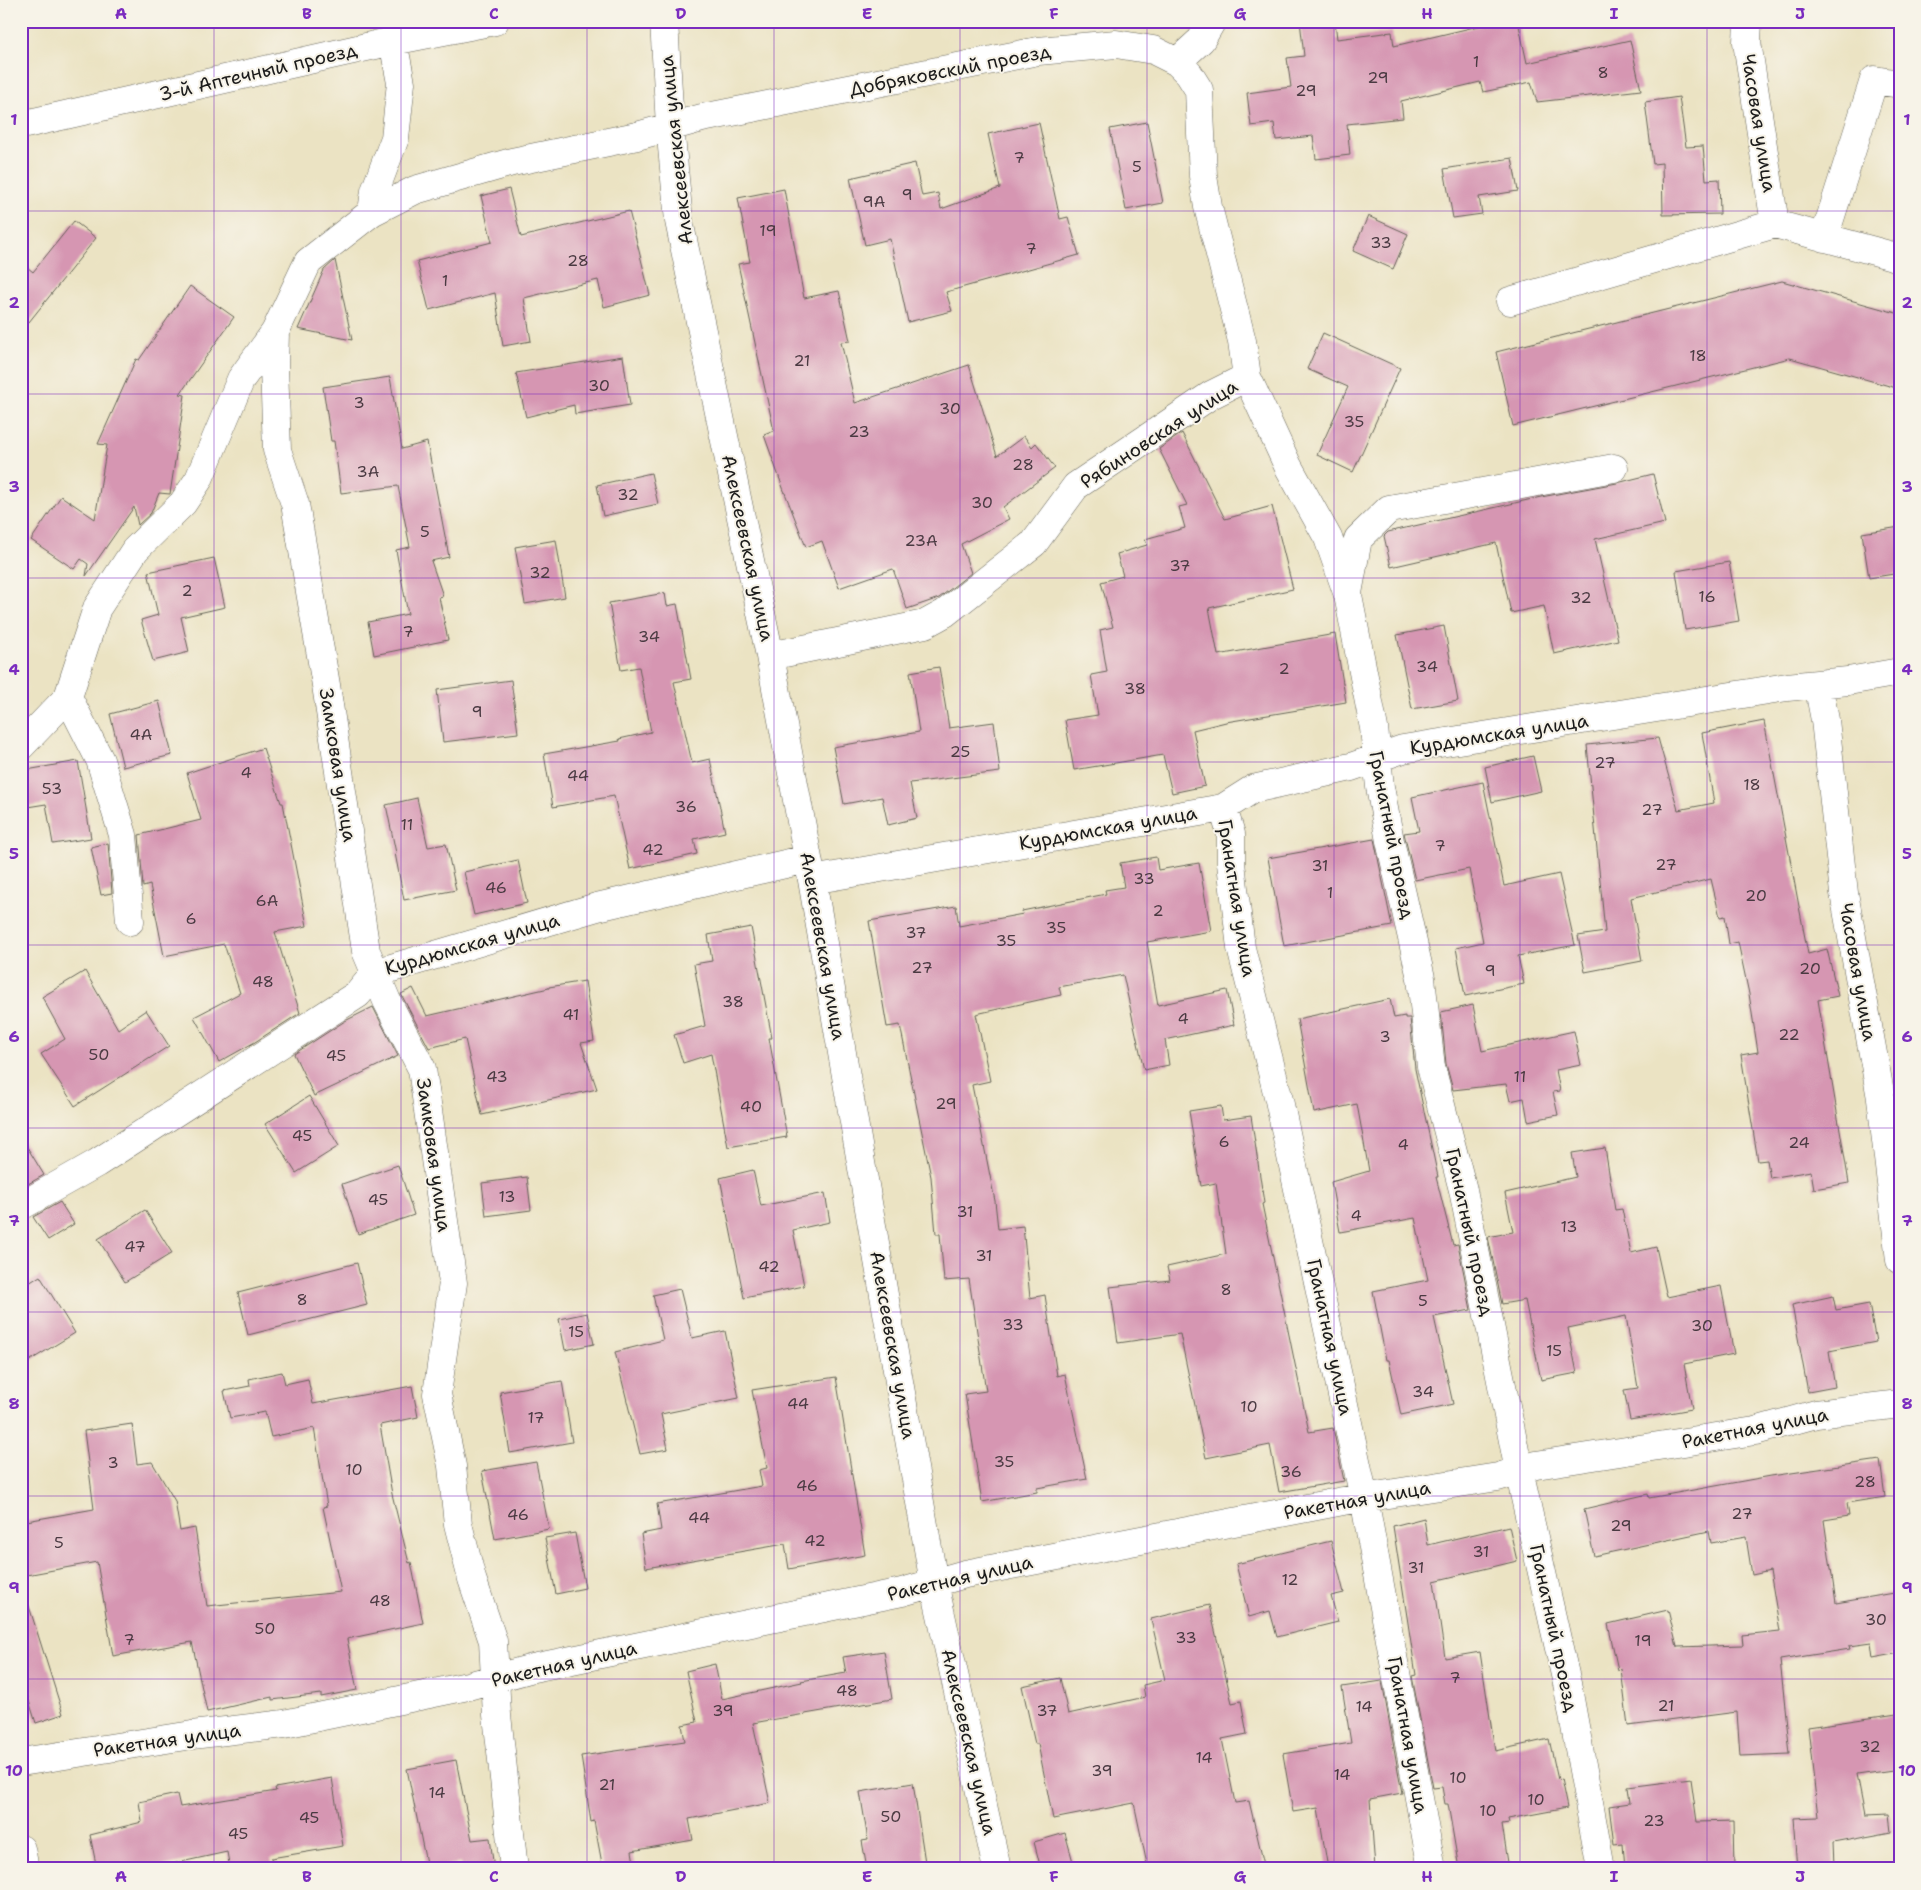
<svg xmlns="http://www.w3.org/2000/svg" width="1921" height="1890" viewBox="0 0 1921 1890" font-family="'Shantell Sans',sans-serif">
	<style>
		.building { fill: #d696b2 }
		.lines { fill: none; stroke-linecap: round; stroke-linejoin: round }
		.minor-casing { stroke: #646256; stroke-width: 29 }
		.minor { stroke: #fff; stroke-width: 28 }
		.grid { fill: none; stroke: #7b2cbf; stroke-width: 1; stroke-opacity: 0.55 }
		.labels { text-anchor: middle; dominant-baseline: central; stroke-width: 4; stroke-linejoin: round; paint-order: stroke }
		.number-label { font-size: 16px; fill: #4a3a42 }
		.street-label { font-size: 19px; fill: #1c1c1c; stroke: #f7f3e8 }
		.neatline { fill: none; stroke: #7b2cbf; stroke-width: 2 }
		.grid-label { font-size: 16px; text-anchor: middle; font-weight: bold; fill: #7b2cbf }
	</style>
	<rect width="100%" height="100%" fill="#f7f3e8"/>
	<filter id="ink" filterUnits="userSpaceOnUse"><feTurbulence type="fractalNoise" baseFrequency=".02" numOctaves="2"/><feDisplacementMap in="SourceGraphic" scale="10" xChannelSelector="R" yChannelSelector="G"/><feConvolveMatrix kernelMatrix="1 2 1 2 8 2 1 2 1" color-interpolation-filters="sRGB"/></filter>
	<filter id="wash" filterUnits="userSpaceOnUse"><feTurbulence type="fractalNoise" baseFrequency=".0096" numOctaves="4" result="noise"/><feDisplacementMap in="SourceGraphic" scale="20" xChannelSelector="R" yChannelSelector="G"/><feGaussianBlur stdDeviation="1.12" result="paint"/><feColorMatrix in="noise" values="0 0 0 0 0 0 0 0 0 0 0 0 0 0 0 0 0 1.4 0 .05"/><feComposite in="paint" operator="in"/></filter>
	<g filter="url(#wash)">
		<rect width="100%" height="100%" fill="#ebe3c3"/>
		<g id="blocks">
			<path class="building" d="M1300,21H1335L1337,39L1392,32L1394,46L1500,21H1518L1527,63L1630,40L1641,90L1537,102L1531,82L1483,92L1480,82L1401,101L1403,118L1347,124L1350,155L1316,159L1313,136L1276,140L1274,123L1251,126L1247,93L1291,87L1287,58L1304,56Z
				M1679,97L1686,147L1703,146L1706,180L1719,179L1720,214L1663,215L1662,163L1653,164L1645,102Z
				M1147,122L1163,203L1126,210L1110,129Z
				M1039,123L1060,219L1068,217L1079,255L946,292L952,311L908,322L890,239L865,245L850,178L915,163L922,196L938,193L941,209L1000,188L988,134Z
				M1512,158L1518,191L1479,197L1482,214L1453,218L1444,169Z
				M509,189L521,237L629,211L650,295L604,307L598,280L524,298L531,341L503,346L495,293L429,310L417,261L492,242L481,196Z
				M784,189L804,298L839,291L850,341L841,342L855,403L969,365L997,456L1024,436L1032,447L1036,443L1055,468L1003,507L1009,519L961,544L971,573L939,598L907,609L893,569L839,588L822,541L806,547L783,488L764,435L774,431L738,264L750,262L738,198Z
				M1368,216L1408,234L1393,269L1353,251Z
				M74,221L96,238L21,332V262L33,272Z
				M335,260L352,340L298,329L324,270Z
				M1782,281L1900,314V389L1790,358L1513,426L1496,352Z
				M190,286L234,317L180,394L185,395L170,494L159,493L151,513L138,525L134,507L86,576L88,564L81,559L74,569L31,540L61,496L95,519L107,445L98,444L136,359L139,360Z
				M1323,333L1400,368L1353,472L1317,455L1348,387L1307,369Z
				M623,356L630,405L575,414L574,405L526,417L516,373Z
				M390,377L402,449L427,442L449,557L431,561L443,596L439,597L448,640L374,655L368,622L408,614L396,550L410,547L398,486L341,493L334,441H331L323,387Z
				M1182,433L1225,519L1272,506L1293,589L1209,608L1218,655L1335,634L1346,702L1226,722L1193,730L1205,786L1172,793L1163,755L1074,770L1065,720L1098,715L1091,675L1107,672L1100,630L1113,627L1101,582L1123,576L1117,554L1147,545L1145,539L1185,528L1179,507L1187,505L1159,449Z
				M651,473L658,504L603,516L597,485Z
				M1653,474L1665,523L1595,539L1618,640L1554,654L1544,606L1511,613L1496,543L1391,567L1384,536L1388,532L1541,497L1617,483Z
				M1900,527V573L1869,578L1862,533Z
				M556,540L565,597L525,604L515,547Z
				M214,558L225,607L181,617L189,652L153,661L141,620L158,615L148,572Z
				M1729,562L1739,621L1685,630L1676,571Z
				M665,593L667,606L677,604L691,679L674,682L692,763L710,759L725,832L694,839L697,854L630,869L614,796L553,807L544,754L620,741L619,739L651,732L639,667L621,670L609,603Z
				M1444,626L1458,701L1412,709L1397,635Z
				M939,667L949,728L994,722L1000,772L910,783L917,818L888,825L882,797L844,804L833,747L919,732L910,672Z
				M511,680L518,733L443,742L437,690Z
				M159,701L172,755L123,767L110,714Z
				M1764,721L1808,954L1827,949L1838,996L1818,1000L1849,1183L1814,1189L1811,1171L1770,1178L1767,1160L1758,1161L1741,1055L1758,1052L1749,994L1738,942L1729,944L1725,916L1720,917L1711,879L1631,898L1642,961L1585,972L1578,936L1605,932L1587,745L1658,738L1678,810L1714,803L1702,733Z
				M263,748L281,803H283L307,926L275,932L300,1013L255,1042L219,1062L194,1017L240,993L224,944L164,956L150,885L143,887L139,835L201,820L187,773Z
				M1533,756L1541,791L1492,802L1485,767Z
				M78,761L91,838L53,844L46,804L21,808V771Z
				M1483,782L1504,886L1559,874L1575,945L1518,956L1524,984L1465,996L1456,948L1483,942L1469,869L1415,880L1404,833L1419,831L1412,797Z
				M417,798L428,847L446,844L456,890L404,900L395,853H396L386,805Z
				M1374,839L1392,926L1284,946L1268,858Z
				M108,843L112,893L101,895L91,847Z
				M1156,857L1158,870L1199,863L1211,931L1147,942L1158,1005L1227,990L1234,1025L1165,1040L1169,1065L1144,1070L1123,975L1059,987L1061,995L976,1014L990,1081L972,1085L995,1201L998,1229L1023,1226L1030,1298L1045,1295L1057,1376L1065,1374L1087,1479L1037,1488V1492L982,1502L965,1394L986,1391L969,1279L944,1281L940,1234H936L931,1177L900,1025L887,1027L869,921L956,906L959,926L1023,914L1022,911L1106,894L1105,890L1124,887L1120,863Z
				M518,860L527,903L474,915L464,872Z
				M751,927L772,1038H769L787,1137L728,1147L711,1054L683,1063L674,1035L705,1026L694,964L712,961L708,935Z
				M85,971L118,1029L146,1010L169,1046L75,1106L41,1054L65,1039L42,997Z
				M585,981L594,1041L581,1043L597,1089L482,1115L465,1039L429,1048L401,994L413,988L427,1016L549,988V987Z
				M1390,999L1394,1018L1405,1016V1018H1410L1415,1069L1438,1177H1436L1453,1245L1458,1244L1471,1310L1434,1317L1453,1404L1401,1415L1389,1360H1386L1373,1291L1428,1280L1415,1218L1340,1232L1331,1182L1369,1171L1357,1104L1314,1113L1297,1019Z
				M1473,1005L1482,1051L1574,1031L1581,1065L1556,1070L1560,1091L1553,1092L1558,1115L1528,1121L1524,1098L1510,1101L1506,1084L1453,1090L1446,1064L1441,1012Z
				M373,1007L398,1056L314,1096L294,1054L345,1021Z
				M309,1096L339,1146L296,1173L265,1124Z
				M1221,1106L1223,1120L1251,1116L1264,1203L1262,1204L1309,1432L1333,1428L1344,1481L1279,1492L1270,1445L1206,1458L1180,1334L1118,1343L1110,1287L1170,1280L1167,1267L1226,1254L1216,1183L1201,1186L1189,1111Z
				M21,1137L44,1175L21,1188Z
				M1605,1148L1615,1210L1622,1209L1631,1253L1656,1247L1667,1297L1721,1286L1734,1354L1684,1364L1692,1409L1630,1420L1624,1390L1638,1388L1626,1316L1568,1328L1577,1373L1541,1380L1525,1300L1502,1304L1488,1237L1513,1232L1505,1193L1576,1177L1572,1153Z
				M398,1165L414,1215L358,1234L342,1184Z
				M753,1170L761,1206L825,1193L830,1222L793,1230L804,1286L744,1298L720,1178Z
				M527,1177L531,1210L486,1216L482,1183Z
				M60,1202L74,1224L48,1240L33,1217Z
				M145,1210L172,1253L125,1282L98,1239Z
				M357,1263L367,1305L248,1335L238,1293Z
				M40,1276L75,1333L21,1366V1288Z
				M680,1289L692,1338L725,1331L739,1398L661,1414L668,1449L640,1454L615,1352L663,1340L653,1295Z
				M1833,1296L1836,1310L1869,1304L1876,1342L1829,1351L1835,1387L1808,1392L1792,1305Z
				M587,1313L594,1344L565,1350L559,1319Z
				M282,1372L285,1384L308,1379L313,1404L412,1386L418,1417L380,1425L392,1494L409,1563L411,1562L423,1623L347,1639L357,1690L321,1697V1694L272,1700V1697L207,1712L192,1642L113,1656L97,1562L21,1576V1522L94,1509L84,1431L132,1424L137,1464L152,1462L175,1501L180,1531L195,1528L207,1606L341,1592L323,1507L327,1506L314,1428L271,1437L265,1412L230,1418L224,1391L250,1386L249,1379Z
				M836,1377L865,1555L789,1569L785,1544L646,1568L641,1534L661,1530L657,1504L762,1486L759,1470L767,1468L752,1390Z
				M562,1381L572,1442L510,1453L500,1392Z
				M1880,1460L1885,1497L1847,1503L1849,1516L1824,1520L1836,1603L1900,1592V1653L1873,1658L1871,1643L1849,1646L1850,1649L1780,1660L1790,1754L1740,1756L1737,1712L1628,1726L1621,1669L1618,1670L1608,1624L1668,1610L1677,1647L1743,1645L1742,1635L1780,1631L1770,1571L1752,1575L1746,1537L1711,1543L1709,1531L1594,1556L1584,1509L1648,1494L1649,1498L1771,1476Z
				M536,1462L549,1529L495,1539L482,1471Z
				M1424,1518L1428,1545L1509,1526L1517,1561L1434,1581L1445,1658L1480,1652L1495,1751L1549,1739L1558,1780L1561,1779L1567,1808L1508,1819L1509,1823L1502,1824L1509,1869H1459L1448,1804H1445L1442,1787L1433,1788L1412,1676L1416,1675L1393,1526Z
				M575,1533L585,1588L556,1594L545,1538Z
				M1331,1541L1344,1593L1331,1596L1338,1622L1277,1637L1270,1611L1249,1617L1236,1564Z
				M28,1603L63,1714L36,1723L21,1676V1604Z
				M1209,1605L1232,1703L1241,1701L1247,1734L1222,1739L1235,1803L1249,1801L1265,1869H1148L1134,1803L1053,1819L1038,1744H1035L1022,1686L1060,1678L1068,1714L1145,1697L1143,1685L1165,1680L1151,1619Z
				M884,1651L892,1699L753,1723L770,1803L689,1819L693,1840L632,1851L635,1869H603L594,1821L591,1822L581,1756L685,1741L682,1725L697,1722L686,1671L715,1664L722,1699L802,1682L801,1681L846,1673L843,1657Z
				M1382,1681L1402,1793L1370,1799L1375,1869H1328L1318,1808L1293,1812L1283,1754L1351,1743L1342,1687Z
				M1897,1714L1900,1739V1769L1857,1775L1865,1816L1890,1815L1892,1832L1833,1843L1834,1867L1797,1869L1793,1818L1818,1817L1808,1727Z
				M456,1760L472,1840L490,1838L494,1869H462L461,1863L427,1868L407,1769Z
				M332,1778L343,1846L271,1858L273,1869H230L227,1852L149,1869H97L90,1835L142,1822L139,1802L177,1794L180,1807L276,1791L275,1788Z
				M1691,1779L1697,1822L1734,1821L1735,1868L1625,1869L1623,1844L1614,1845L1609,1806L1630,1803L1628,1787Z
				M913,1783L926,1869H867L862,1841L868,1840L860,1792Z
				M1065,1833L1075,1869H1041L1034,1842Z"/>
		</g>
	</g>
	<g filter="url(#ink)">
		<use href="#blocks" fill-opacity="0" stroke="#646256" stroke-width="1"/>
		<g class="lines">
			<g class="minor-casing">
				<path id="minor" d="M664,21L670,126L679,221L770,656L812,880L934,1583L997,1869
					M1748,21L1747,42L1775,224
					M1177,62L1201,40L1212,21
					M21,125L393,41L495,21
					M372,212L375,191L395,138L401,83L393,41
					M1824,238L1874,80L1900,84
					M1510,301L1775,224L1900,258
					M275,332L274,367L277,450L295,504L326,685L366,951L387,1001L422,1069L453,1283L437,1394L452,1466L458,1524L472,1579L493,1641L497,1715L514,1869
					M1348,593L1358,539L1389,509L1614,468
					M770,656L925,624L945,613L1034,543L1076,486L1211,395L1247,377
					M1818,684L1825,720L1844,893L1881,1098L1900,1260
					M68,697L100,760L123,835L130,921
					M21,746L68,697L97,608L135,550L183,503L199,479L241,379L275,332L308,262L372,212L415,190L512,162L637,136L702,118L1038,51L1116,44L1153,50L1177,62L1189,74L1199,90L1203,176L1208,207L1242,341L1247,377L1288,466L1328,538L1348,595L1374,728L1380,787L1390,841L1421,978L1431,1067L1463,1190L1519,1471L1568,1688L1601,1869
					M1223,808L1231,834V863L1241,948L1279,1100L1364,1498L1432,1869
					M812,880L1223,808L1253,789L1351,767L1403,749L1787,687L1848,681L1900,672
					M21,1206L97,1163L358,994L375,973L597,907L807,859
					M21,1762L192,1735L284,1724L468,1686L533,1668L902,1592L965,1574L1343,1501L1498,1477L1536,1465L1755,1431L1816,1414L1900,1404
					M21,1849L25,1869"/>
			</g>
			<use href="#minor" class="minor"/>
		</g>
	</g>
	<path class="grid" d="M214,21V1869M401,21V1869M587,21V1869M774,21V1869M960,21V1869M1147,21V1869M1334,21V1869M1520,21V1869M1707,21V1869M21,211H1900M21,394H1900M21,578H1900M21,762H1900M21,945H1900M21,1128H1900M21,1312H1900M21,1496H1900M21,1679H1900"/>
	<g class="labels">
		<g class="number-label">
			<text x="1476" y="61">1</text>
			<text x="1603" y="72">8</text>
			<text x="1378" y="77">29</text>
			<text x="1306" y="90">29</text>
			<text x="1019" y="157">7</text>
			<text x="1137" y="166">5</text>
			<text x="907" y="194">9</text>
			<text x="874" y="201">9А</text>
			<text x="768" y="230">19</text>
			<text x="1381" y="242">33</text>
			<text x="1031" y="248">7</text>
			<text x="578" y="260">28</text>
			<text x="445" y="280">1</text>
			<text x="1698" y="355">18</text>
			<text x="802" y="360">21</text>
			<text x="599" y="385">30</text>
			<text x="359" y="402">3</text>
			<text x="950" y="408">30</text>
			<text x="1354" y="421">35</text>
			<text x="859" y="431">23</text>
			<text x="1023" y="464">28</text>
			<text x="368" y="471">3А</text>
			<text x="628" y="494">32</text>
			<text x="982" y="502">30</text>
			<text x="425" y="531">5</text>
			<text x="921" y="540">23А</text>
			<text x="1180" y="565">37</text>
			<text x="540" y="572">32</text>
			<text x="187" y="590">2</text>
			<text x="1707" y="596">16</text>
			<text x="1581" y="597">32</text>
			<text x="408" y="631">7</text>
			<text x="649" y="636">34</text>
			<text x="1427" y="666">34</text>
			<text x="1284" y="668">2</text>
			<text x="1135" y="688">38</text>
			<text x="477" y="711">9</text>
			<text x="141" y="734">4А</text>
			<text x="960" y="751">25</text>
			<text x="1605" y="762">27</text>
			<text x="246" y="772">4</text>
			<text x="578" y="775">44</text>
			<text x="1752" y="784">18</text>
			<text x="52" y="788">53</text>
			<text x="686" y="806">36</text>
			<text x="1652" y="809">27</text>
			<text x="407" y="824">11</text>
			<text x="1440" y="845">7</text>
			<text x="653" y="849">42</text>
			<text x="1666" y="864">27</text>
			<text x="1320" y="865">31</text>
			<text x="1144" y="878">33</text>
			<text x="496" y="887">46</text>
			<text x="1330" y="892">1</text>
			<text x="1756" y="895">20</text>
			<text x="267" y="900">6А</text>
			<text x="1158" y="910">2</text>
			<text x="191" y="918">6</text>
			<text x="1056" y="927">35</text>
			<text x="916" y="932">37</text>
			<text x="1006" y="940">35</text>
			<text x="922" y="967">27</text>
			<text x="1810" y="968">20</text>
			<text x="1490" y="970">9</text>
			<text x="263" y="981">48</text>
			<text x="733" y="1001">38</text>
			<text x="571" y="1014">41</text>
			<text x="1183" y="1018">4</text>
			<text x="1789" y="1034">22</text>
			<text x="1385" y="1036">3</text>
			<text x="99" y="1054">50</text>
			<text x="336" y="1055">45</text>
			<text x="497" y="1076">43</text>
			<text x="1520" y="1076">11</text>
			<text x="946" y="1103">29</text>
			<text x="751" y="1106">40</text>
			<text x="302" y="1135">45</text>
			<text x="1224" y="1141">6</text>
			<text x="1799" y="1142">24</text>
			<text x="1403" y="1144">4</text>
			<text x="507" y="1196">13</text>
			<text x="378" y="1199">45</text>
			<text x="965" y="1211">31</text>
			<text x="1356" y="1215">4</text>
			<text x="1569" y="1226">13</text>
			<text x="135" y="1246">47</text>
			<text x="984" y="1255">31</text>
			<text x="769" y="1266">42</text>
			<text x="1226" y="1289">8</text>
			<text x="302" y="1299">8</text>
			<text x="1423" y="1300">5</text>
			<text x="1013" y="1324">33</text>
			<text x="1702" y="1325">30</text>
			<text x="576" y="1331">15</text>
			<text x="1554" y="1350">15</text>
			<text x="1423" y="1391">34</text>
			<text x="798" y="1403">44</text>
			<text x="1249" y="1406">10</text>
			<text x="536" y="1417">17</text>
			<text x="1004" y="1461">35</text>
			<text x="113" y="1462">3</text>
			<text x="354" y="1469">10</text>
			<text x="1291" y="1471">36</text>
			<text x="1865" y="1481">28</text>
			<text x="807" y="1485">46</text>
			<text x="1742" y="1513">27</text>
			<text x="518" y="1514">46</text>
			<text x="699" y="1517">44</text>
			<text x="1621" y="1525">29</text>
			<text x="815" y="1540">42</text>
			<text x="59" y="1542">5</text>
			<text x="1481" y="1551">31</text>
			<text x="1416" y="1567">31</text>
			<text x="1290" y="1579">12</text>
			<text x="380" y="1600">48</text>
			<text x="1876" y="1619">30</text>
			<text x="265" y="1628">50</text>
			<text x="1186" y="1637">33</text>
			<text x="129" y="1639">7</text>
			<text x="1643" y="1640">19</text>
			<text x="1455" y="1677">7</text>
			<text x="847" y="1690">48</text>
			<text x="1666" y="1705">21</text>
			<text x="1364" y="1706">14</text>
			<text x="723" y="1710">39</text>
			<text x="1047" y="1710">37</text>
			<text x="1870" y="1746">32</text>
			<text x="1204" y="1757">14</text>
			<text x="1102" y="1770">39</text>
			<text x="1342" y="1774">14</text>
			<text x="1458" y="1777">10</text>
			<text x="607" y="1784">21</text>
			<text x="437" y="1792">14</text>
			<text x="1536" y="1799">10</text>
			<text x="1488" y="1810">10</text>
			<text x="891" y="1816">50</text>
			<text x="309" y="1817">45</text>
			<text x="1654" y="1820">23</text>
			<text x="238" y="1833">45</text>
		</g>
		<g class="street-label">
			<text transform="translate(950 70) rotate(-11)">Добряковский проезд</text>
			<text transform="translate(258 72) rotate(-13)">3-й Аптечный проезд</text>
			<text transform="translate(1759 123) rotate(81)">Часовая улица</text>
			<text transform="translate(676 150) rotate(-96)">Алексеевская улица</text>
			<text transform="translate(1159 434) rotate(-33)">Рябиновская улица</text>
			<text transform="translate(748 548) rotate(78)">Алексеевская улица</text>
			<text transform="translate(1499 734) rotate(-9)">Курдюмская улица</text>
			<text transform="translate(338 765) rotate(81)">Замковая улица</text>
			<text transform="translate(1108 828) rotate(-10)">Курдюмская улица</text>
			<text transform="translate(1392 835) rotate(79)">Гранатный проезд</text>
			<text transform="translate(1237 898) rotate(81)">Гранатная улица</text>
			<text transform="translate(472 944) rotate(-16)">Курдюмская улица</text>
			<text transform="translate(823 946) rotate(80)">Алексеевская улица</text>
			<text transform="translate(1858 972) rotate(80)">Часовая улица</text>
			<text transform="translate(434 1155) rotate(82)">Замковая улица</text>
			<text transform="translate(1470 1232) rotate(78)">Гранатный проезд</text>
			<text transform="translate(1330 1337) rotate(78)">Гранатная улица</text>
			<text transform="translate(893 1345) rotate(80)">Алексеевская улица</text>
			<text transform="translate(1755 1428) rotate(-11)">Ракетная улица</text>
			<text transform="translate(1357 1500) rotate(-10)">Ракетная улица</text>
			<text transform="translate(960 1578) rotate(-13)">Ракетная улица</text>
			<text transform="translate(1554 1628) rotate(78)">Гранатный проезд</text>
			<text transform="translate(564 1664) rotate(-13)">Ракетная улица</text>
			<text transform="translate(1408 1735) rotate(80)">Гранатная улица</text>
			<text transform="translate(167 1740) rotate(-8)">Ракетная улица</text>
			<text transform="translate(969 1742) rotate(77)">Алексеевская улица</text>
		</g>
	</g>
	<rect width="1921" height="1890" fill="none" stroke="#f7f3e8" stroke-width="55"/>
	<rect x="28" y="28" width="1866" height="1834" class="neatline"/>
	<g class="grid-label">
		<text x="121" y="19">A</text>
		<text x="307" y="19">B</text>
		<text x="494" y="19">C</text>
		<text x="681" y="19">D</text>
		<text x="867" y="19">E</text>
		<text x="1054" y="19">F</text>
		<text x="1240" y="19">G</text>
		<text x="1427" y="19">H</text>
		<text x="1614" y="19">I</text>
		<text x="1800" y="19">J</text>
		<text x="14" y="125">1</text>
		<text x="1907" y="125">1</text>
		<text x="14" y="308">2</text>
		<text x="1907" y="308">2</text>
		<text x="14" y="492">3</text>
		<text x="1907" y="492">3</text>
		<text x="14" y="675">4</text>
		<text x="1907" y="675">4</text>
		<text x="14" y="859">5</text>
		<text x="1907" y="859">5</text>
		<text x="14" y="1042">6</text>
		<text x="1907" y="1042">6</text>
		<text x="14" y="1226">7</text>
		<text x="1907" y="1226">7</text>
		<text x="14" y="1409">8</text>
		<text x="1907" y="1409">8</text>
		<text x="14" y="1593">9</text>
		<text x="1907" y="1593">9</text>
		<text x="14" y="1776">10</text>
		<text x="1907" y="1776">10</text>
		<text x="121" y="1882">A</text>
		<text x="307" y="1882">B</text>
		<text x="494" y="1882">C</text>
		<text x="681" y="1882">D</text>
		<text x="867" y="1882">E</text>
		<text x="1054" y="1882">F</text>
		<text x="1240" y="1882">G</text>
		<text x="1427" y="1882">H</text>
		<text x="1614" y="1882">I</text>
		<text x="1800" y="1882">J</text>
	</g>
</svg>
